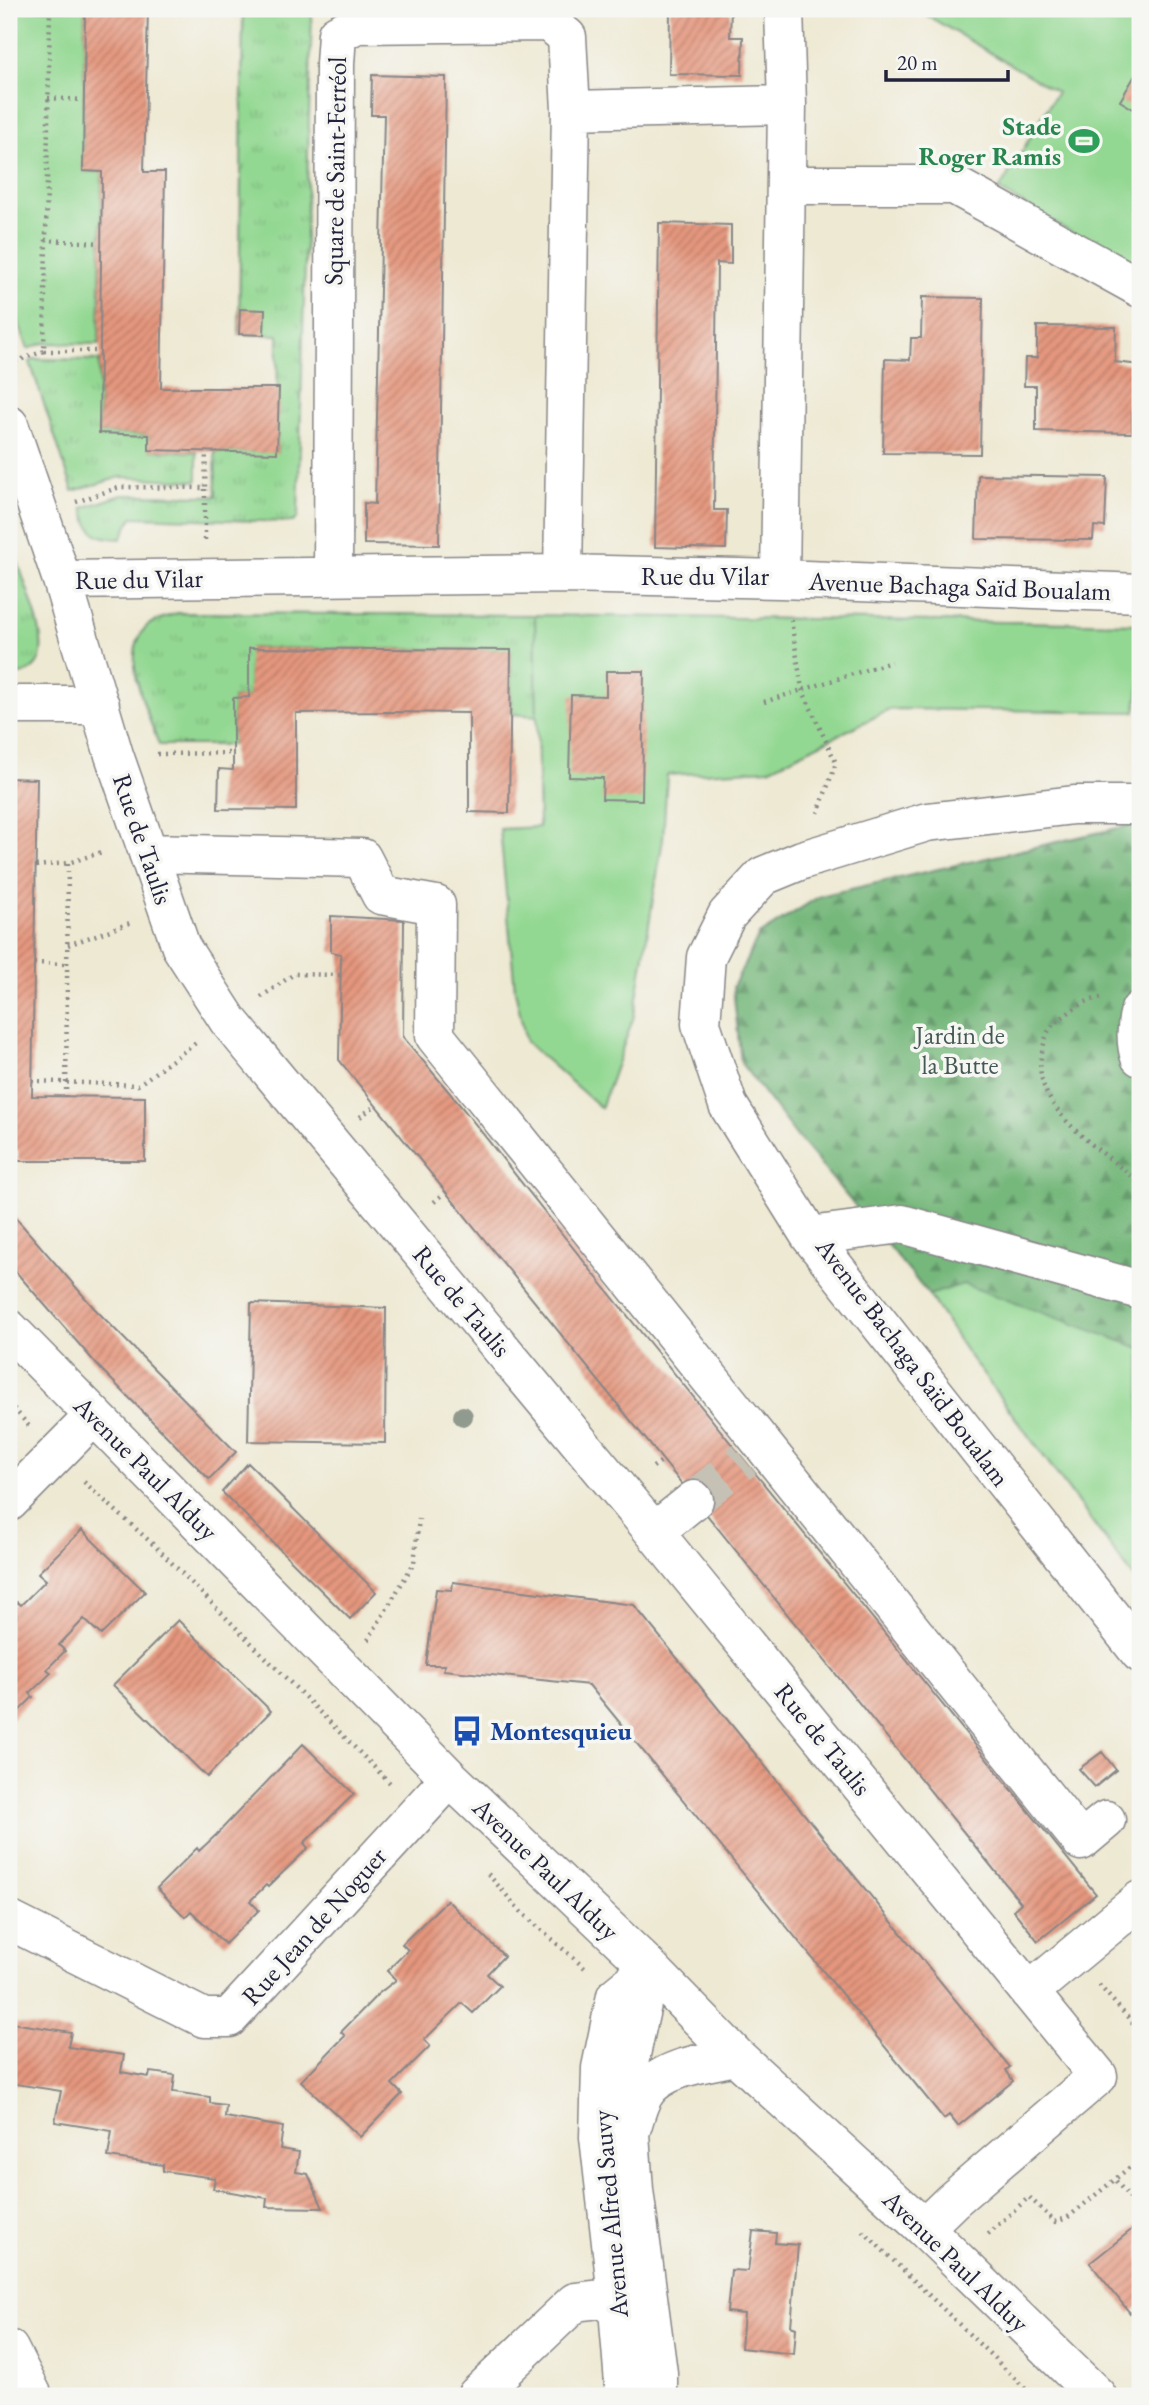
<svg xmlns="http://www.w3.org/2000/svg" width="1149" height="2405" viewBox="0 0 1149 2405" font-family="'EB Garamond',serif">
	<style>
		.grass { fill: url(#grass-tufts); stroke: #5a7d66; stroke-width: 2 }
		.forest { fill: url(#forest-firs); stroke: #4c6d5c; stroke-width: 2 }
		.green { fill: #93d892; stroke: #5a7d66; stroke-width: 2 }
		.building { fill: url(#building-hatch) }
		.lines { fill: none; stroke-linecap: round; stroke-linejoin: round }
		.minor-tunnel { stroke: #c5c1b5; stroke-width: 38; stroke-dasharray: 38 19; stroke-linecap: butt }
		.minor-casing { stroke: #888687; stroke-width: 41 }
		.path { stroke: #888687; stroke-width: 4.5; stroke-dasharray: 2 5; stroke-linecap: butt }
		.minor { stroke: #fff; stroke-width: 38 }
		.tree { fill: #909a8e }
		.labels { text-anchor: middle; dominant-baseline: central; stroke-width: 7; stroke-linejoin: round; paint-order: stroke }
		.leisure-label { font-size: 26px; font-weight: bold; fill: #27864d; stroke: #f6f6f2; text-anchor: end }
		.street-label { font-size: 26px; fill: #22223b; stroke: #f6f6f2 }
		.park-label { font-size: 26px; fill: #445955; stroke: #f6f6f2 }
		.transit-label { font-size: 26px; font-weight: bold; fill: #164399; stroke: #f6f6f2; text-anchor: start }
	</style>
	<defs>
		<pattern id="grass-tufts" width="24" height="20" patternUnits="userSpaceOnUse" patternTransform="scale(1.75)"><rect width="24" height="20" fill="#93d892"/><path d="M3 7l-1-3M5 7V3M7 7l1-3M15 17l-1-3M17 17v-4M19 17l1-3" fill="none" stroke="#7eb97f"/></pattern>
		<pattern id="forest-firs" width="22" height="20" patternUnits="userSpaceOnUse" patternTransform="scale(1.75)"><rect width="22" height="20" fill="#76b87c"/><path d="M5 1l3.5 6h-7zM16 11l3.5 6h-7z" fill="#609567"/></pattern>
		<pattern id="building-hatch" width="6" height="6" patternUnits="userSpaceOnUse" patternTransform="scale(1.75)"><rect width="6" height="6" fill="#e5977e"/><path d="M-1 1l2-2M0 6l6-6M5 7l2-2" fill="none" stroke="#b97b68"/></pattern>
	</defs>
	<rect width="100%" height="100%" fill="#f6f6f2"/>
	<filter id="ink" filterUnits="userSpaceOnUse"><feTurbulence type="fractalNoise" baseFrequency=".0143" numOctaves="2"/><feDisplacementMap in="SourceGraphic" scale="14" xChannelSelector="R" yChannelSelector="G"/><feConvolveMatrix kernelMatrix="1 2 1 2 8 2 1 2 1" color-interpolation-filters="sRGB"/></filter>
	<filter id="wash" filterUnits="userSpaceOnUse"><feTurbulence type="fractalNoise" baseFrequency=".00686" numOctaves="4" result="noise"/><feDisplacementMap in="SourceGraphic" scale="28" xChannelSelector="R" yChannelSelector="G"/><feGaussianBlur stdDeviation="1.57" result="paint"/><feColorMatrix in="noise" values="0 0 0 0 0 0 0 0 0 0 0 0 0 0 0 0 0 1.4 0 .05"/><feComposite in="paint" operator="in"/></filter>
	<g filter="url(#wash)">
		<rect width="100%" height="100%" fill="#eee9d3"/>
		<path class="grass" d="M243,9H312L298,517L293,522L132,517L121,539C93,537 91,534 83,508L122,495L216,496L215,452H277L278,335L239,334Z
			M33,359L99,360V433L149,435L150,450L197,452V481L121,477L73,491L30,362Z
			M9,534C15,553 21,572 28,591C37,620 61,676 9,675Z
			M177,613L535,615L537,716L511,714V650L250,648L249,697L233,698V745H159C148,713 118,655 147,626C154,620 169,616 177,613Z"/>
		<path class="forest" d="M1140,823V1586L965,1350L929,1295L795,1134L741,1063L733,987L759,935L820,896Z"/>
		<path class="green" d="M9,9H85L83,171L102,172L99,344L43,343L28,349L9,295Z
			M916,9H1140V273L999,190L1057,92Z
			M535,615L1140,624V684L1135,712L891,709L769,769L667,775L663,839L634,1016L601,1108L526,1042L515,990L500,829L539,827Z
			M963,1284L1140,1348V1586L965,1350L929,1295Z"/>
		<g id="blocks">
			<path class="building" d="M85,9H148L144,172H165L161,388H279L277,453L149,450V435L99,433L102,172L83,171Z
				M670,9H731L730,37H743L742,75L669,74Z
				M1140,67V113L1120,101Z
				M372,75L446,77L439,545L364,544V503L375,504L384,115H371Z
				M659,223L731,225V264L717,263L714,510H727L726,549L655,547Z
				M922,297L983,298L980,454L883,453L885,359L910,360L911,338H921Z
				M240,309L265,310L264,335L239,334Z
				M1037,326L1116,327L1115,362L1140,365V408L1132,406V433L1036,431V386H1024L1025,358H1037Z
				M978,475L1107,477L1105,527L1094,526L1093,540L976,539Z
				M249,648L511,650L509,813L469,812V713L385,712L296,713V810L218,809L219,769L233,770V698L249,697Z
				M606,671H644L642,800L602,799L603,778L569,777L571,695L606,696Z
				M9,778L37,779L32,1096L145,1097V1161H18V1150L9,1149Z
				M331,916L404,920L403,1037L464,1110L597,1278L1096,1894L1038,1941L1013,1910L1021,1903L339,1060L341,954L331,952Z
				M9,1210L94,1308L236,1452L209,1479L99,1367L9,1264Z
				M251,1303L386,1308L385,1443L248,1441Z
				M248,1463L376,1592L350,1619L222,1492Z
				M82,1530L145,1592L101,1635L84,1619L59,1645L65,1651L47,1669L51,1673L30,1693L33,1697L11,1719L9,1716V1609L17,1602L21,1605L46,1580L38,1573Z
				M453,1582L634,1605L1010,2067L1006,2070L1013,2081L958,2126L949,2115L944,2119L589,1685L443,1670L445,1665H426L436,1589L452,1590Z
				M178,1620L271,1711L207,1777L113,1685Z
				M303,1744L354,1794L304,1843L308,1848L268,1887L266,1885L250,1901L259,1910L225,1944L191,1911L185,1917L157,1888L197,1848L199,1851L216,1835Z
				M1102,1752L1116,1770L1095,1787L1079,1769Z
				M447,1900L504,1956L487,1974L500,1986L473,2013L462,2003L424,2040L430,2046L392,2084L402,2094L360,2137L301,2081L345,2036L341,2032L378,1994L396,1980L387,1971L408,1950L402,1944Z
				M12,2023L71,2032L68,2047L124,2055L121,2072L149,2077L150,2072L175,2075L173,2092L210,2097V2103L226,2105L225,2117L283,2127L280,2149L299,2152L296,2172L308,2174L323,2208L266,2207L267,2198L213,2189L215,2178L163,2171V2165L108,2157L112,2131L55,2122L61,2091L9,2083V2040Z
				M1140,2223V2305L1130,2313L1090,2263Z
				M753,2231L776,2233L775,2243L798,2245L791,2326L796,2328L794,2354L741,2348L744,2314L727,2312L731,2270L748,2271Z"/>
		</g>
	</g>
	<g filter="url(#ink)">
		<use href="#blocks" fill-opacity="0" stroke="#888687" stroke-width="2"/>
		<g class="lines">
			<path class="minor-tunnel" d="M694,1500L744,1459"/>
			<g class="minor-casing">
				<path id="minor" d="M571,110L787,105
					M786,185H954L1140,288
					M9,425L62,580L114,755L181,947L228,1020L654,1532L1098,2076L953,2200L924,2228
					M333,576L335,64L337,34L357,24L549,22L567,37L571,110L563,574
					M780,579L787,105L784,9
					M62,580L563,574L780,579L1140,593
					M9,705H100
					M148,853L362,858L381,895L436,905L435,1036L1081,1841L1106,1820
					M1140,1010C1136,1024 1135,1043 1140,1057
					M810,1236L728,1105L701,1024L706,957L727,915L763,876L802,860L927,822L1074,805H1140
					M1140,1290L902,1224L810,1236L1140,1653
					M9,1329L450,1778L650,1968L736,2056L924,2228L1097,2396
					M9,1502L94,1416
					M654,1532L694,1500
					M9,1920L204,2018H229L450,1778
					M650,1968L626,2077L634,2190L658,2373V2396
					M1029,1992L1140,1900
					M631,2130C635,2118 638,2103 645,2093C661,2067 709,2062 736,2056
					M9,2349L33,2396
					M476,2396L575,2302L644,2294
					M625,2396L617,2296L599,2137L601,2068L616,1996L650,1968"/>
			</g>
			<path class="path" d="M48,98L84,100
				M45,240L101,243
				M44,351H99
				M9,364L44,351L50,9
				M76,502L120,487L205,488L206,451
				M205,540V488
				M791,620L802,689L836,763L818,813
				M1135,669L1140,670
				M764,702L891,662
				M157,754L233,753
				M36,866L68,863
				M68,945L130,923
				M34,963L68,964
				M261,997L294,974L340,975
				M1101,998C1082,1000 1070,1012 1055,1023C1046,1030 1045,1041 1042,1052C1028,1109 1104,1151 1140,1183
				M32,1081L138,1085L197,1042
				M66,1097L68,863L105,851
				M360,1117L376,1105
				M434,1202L446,1192
				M9,1403L29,1426
				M653,1467L663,1460
				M84,1482L156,1547L392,1785
				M368,1640L414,1563L419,1519
				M488,1874L522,1913L587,1970
				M1099,1985L1140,2031
				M1116,2181L1140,2211
				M863,2231L1033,2396
				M988,2234L1029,2197L1055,2222L1067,2218L1140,2159"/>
			<use href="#minor" class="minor"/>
		</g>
		<circle class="tree" cx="463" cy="1416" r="10"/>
	</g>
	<defs>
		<g id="stadium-bare" transform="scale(2.415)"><path d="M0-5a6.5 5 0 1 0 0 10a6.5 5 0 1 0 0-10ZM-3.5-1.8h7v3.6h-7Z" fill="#2e9e5b" stroke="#f6f6f2" stroke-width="2.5" paint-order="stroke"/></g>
		<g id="bus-bare" transform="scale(2.415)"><path d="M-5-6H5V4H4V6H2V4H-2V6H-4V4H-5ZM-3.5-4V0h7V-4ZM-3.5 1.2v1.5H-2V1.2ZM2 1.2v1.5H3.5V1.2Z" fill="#1a4fb4" stroke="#f6f6f2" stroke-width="2.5" paint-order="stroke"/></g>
	</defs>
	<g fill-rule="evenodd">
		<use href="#stadium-bare" x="1084" y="141"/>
		<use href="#bus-bare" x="467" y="1731"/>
	</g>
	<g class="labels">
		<g class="leisure-label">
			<text x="1061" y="126">Stade<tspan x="1061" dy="30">Roger Ramis</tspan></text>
		</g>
		<g class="street-label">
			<text transform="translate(335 171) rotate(-89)">Square de Saint-Ferréol</text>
			<text x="705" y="576">Rue du Vilar</text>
			<text transform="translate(139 579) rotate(-1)">Rue du Vilar</text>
			<text transform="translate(960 586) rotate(2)">Avenue Bachaga Saïd Boualam</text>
			<text transform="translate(143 839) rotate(71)">Rue de Taulis</text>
			<text transform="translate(462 1301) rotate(50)">Rue de Taulis</text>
			<text transform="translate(913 1362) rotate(53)">Avenue Bachaga Saïd Boualam</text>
			<text transform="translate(146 1468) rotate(45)">Avenue Paul Alduy</text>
			<text transform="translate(823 1739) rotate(51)">Rue de Taulis</text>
			<text transform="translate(546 1869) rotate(44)">Avenue Paul Alduy</text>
			<text transform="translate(314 1926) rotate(-48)">Rue Jean de Noguer</text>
			<text transform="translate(610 2214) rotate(-95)">Avenue Alfred Sauvy</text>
			<text transform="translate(956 2261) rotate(44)">Avenue Paul Alduy</text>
		</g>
		<g class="park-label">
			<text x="960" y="1035">Jardin de<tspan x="960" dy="30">la Butte</tspan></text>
		</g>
		<g class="transit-label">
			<text x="490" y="1731">Montesquieu</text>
		</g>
	</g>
	<rect width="1149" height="2405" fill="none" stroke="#f6f6f2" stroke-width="35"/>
	<path d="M886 70v10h122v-10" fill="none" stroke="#22223b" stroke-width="3.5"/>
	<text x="897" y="70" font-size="21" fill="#22223b" stroke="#f6f6f2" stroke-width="5" paint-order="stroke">20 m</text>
</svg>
